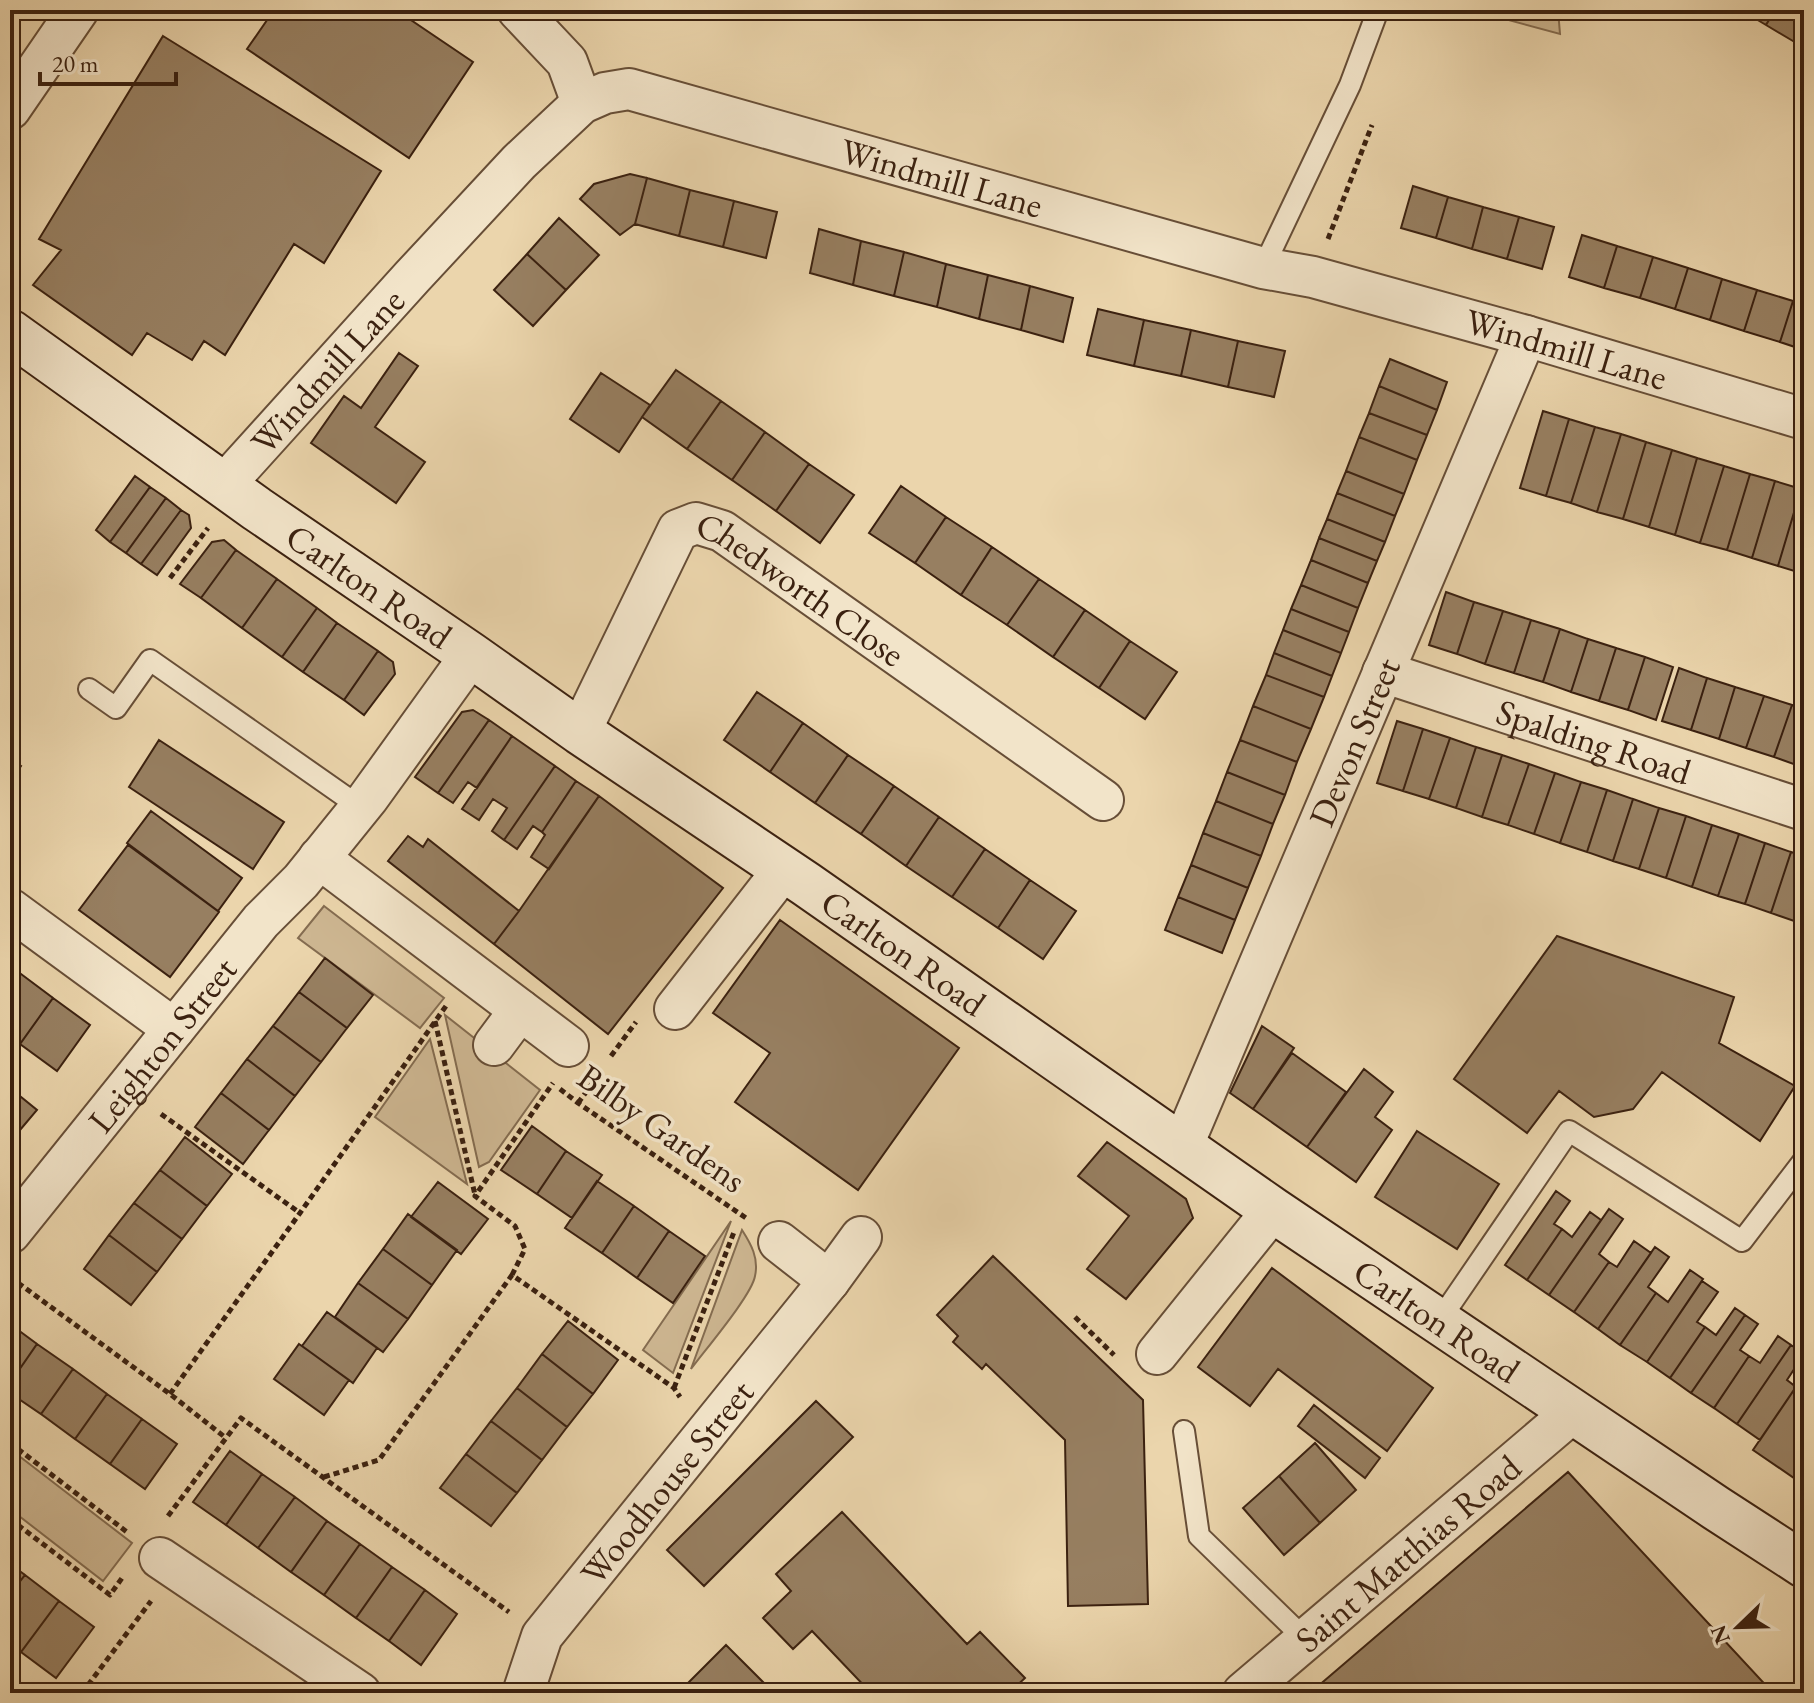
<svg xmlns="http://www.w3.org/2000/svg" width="1814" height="1703" viewBox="0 0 1814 1703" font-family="'EB Garamond',serif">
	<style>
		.green { fill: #cdb691; stroke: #846c50; stroke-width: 2 }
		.building { fill: #977f61; stroke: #3b2110; stroke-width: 2 }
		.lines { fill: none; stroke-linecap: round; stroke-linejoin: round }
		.service-casing { stroke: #674e37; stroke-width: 24 }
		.minor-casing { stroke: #674e37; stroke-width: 44 }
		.secondary-casing { stroke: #3b2110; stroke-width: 48 }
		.path { stroke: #3b2110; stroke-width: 5; stroke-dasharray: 6 4; stroke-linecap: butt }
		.service { stroke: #f2e4c9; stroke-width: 20 }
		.minor { stroke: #f2e4c9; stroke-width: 40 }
		.secondary { stroke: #f2e4c9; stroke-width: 44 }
		.labels { text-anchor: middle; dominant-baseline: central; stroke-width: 7; stroke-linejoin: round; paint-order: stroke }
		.street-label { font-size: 36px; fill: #3b2110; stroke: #f2e4c9 }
	</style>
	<rect width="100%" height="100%" fill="#ebd5ac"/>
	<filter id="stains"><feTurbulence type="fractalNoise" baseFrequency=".0025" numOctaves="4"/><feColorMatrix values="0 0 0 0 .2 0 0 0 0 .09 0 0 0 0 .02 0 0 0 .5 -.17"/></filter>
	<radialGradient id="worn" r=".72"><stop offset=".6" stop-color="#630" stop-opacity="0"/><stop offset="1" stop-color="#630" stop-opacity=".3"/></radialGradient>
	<path class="green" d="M1472,10H1558L1560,34Z
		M324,906L444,998L420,1028L298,938Z
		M445,1015L540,1090L489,1162L479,1167Z
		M430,1039L467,1184L375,1117Z
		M731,1221L673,1373L643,1350Z
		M742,1230C751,1244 759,1258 755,1276C752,1295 705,1350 691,1369Z
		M10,1449L132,1543L103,1581L10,1509Z"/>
	<path class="building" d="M274,10H396L473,62L409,158L247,49Z
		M1741,10H1775L1766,25Z
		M1775,10H1804V34L1798,44L1766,25Z
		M163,36L381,171L324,263L294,244L225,355L204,341L192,360L147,333L132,355L33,285L61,250L39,239Z
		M630,174L647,178L635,224L620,235L580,199L594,184Z
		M647,178L690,190L679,236L635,224Z
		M1413,186L1448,197L1436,238L1401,228Z
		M690,190L734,201L723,247L679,236Z
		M1448,197L1483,207L1472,249L1436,238Z
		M734,201L777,212L766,258L723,247Z
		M1483,207L1519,217L1507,259L1472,249Z
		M1519,217L1554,227L1542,269L1507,259Z
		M559,218L599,255L566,290L527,254Z
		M819,229L861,241L853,285L810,273Z
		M1582,235L1617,246L1604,288L1569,277Z
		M861,241L904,252L894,296L853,285Z
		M1617,246L1653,257L1640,298L1604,288Z
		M904,252L946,264L937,307L894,296Z
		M527,254L566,290L533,326L494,290Z
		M1653,257L1688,268L1675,309L1640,298Z
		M946,264L988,275L979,319L937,307Z
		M1688,268L1722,279L1710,320L1675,309Z
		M988,275L1030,286L1021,330L979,319Z
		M1722,279L1757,290L1744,331L1710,320Z
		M1030,286L1073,298L1063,342L1021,330Z
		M1757,290L1793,301L1780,342L1744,331Z
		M1793,301L1804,304V350L1780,342Z
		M1098,309L1144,320L1134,366L1087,355Z
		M1144,320L1191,330L1181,376L1134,366Z
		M1191,330L1238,341L1228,387L1181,376Z
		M1238,341L1285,351L1274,397L1228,387Z
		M399,353L418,366L375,427L425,462L396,503L311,443L344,396L361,408Z
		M1390,359L1447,382L1437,410L1379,386Z
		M676,370L721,401L687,449L642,417Z
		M601,373L650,405L619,452L570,419Z
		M1379,386L1437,410L1427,435L1369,413Z
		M721,401L765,432L732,480L687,449Z
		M1543,411L1569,419L1546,496L1520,488Z
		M1369,413L1427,435L1417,460L1359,437Z
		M1569,419L1595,427L1571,503L1546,496Z
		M1595,427L1621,434L1597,512L1571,503Z
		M765,432L809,464L776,511L732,480Z
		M1621,434L1646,442L1623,519L1597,512Z
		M1359,437L1417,460L1404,494L1346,471Z
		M1646,442L1672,450L1649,527L1623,519Z
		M1672,450L1697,458L1675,535L1649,527Z
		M1697,458L1724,466L1700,543L1675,535Z
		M809,464L854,495L820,543L776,511Z
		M1724,466L1750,474L1727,550L1700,543Z
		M1346,471L1404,494L1395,516L1337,493Z
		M1750,474L1775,481L1752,558L1727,550Z
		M135,476L150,487L110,542L96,530Z
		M1775,481L1801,489L1778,566L1752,558Z
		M901,486L946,517L915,563L869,533Z
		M150,487L166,498L126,553L110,542Z
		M1801,489L1804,490V574L1778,566Z
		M1337,493L1395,516L1385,542L1327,519Z
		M166,498L181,510L141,564L126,553Z
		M181,510L189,515L191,528L157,575L141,564Z
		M946,517L992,547L961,595L915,563Z
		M1327,519L1385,542L1377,561L1319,538Z
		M1319,538L1377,561L1368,583L1311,560Z
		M224,540L236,550L201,598L180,584L212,542Z
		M992,547L1039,579L1007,625L961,595Z
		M236,550L277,579L242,628L201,598Z
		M1311,560L1368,583L1358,608L1301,585Z
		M277,579L317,608L282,657L242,628Z
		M1039,579L1085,610L1053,657L1007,625Z
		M1301,585L1358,608L1349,632L1291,609Z
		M1446,592L1474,602L1457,654L1429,645Z
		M1474,602L1503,611L1485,664L1457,654Z
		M317,608L337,623L303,672L282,657Z
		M1291,609L1349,632L1341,653L1283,630Z
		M1085,610L1130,641L1099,688L1053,657Z
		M1503,611L1531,620L1514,673L1485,664Z
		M1531,620L1560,629L1543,682L1514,673Z
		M337,623L378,651L344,700L303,672Z
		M1560,629L1588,639L1571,692L1543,682Z
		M1283,630L1341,653L1332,676L1274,653Z
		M1588,639L1616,648L1599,701L1571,692Z
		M1130,641L1177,672L1145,719L1099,688Z
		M1616,648L1645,657L1628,710L1599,701Z
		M378,651L393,662L395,674L364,715L344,700Z
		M1274,653L1332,676L1324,697L1266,675Z
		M1645,657L1673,667L1656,720L1628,710Z
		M1679,668L1707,678L1691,730L1662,721Z
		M1266,675L1324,697L1311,729L1253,706Z
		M1707,678L1735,687L1719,739L1691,730Z
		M1735,687L1764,696L1746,748L1719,739Z
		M757,692L803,723L770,772L724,740Z
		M1764,696L1792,705L1774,757L1746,748Z
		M1792,705L1804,709V761L1802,767L1774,757Z
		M1253,706L1311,729L1297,762L1240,740Z
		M473,710L489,720L438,793L415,777L462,712Z
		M489,720L512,736L477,788L468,782L453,803L438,793Z
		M1397,721L1423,729L1403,791L1377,783Z
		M803,723L848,755L815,803L770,772Z
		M1423,729L1450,738L1429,799L1403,791Z
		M512,736L555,766L504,840L492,831L507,808L493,799L479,820L462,809Z
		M1450,738L1476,747L1456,808L1429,799Z
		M159,740L284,822L253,869L129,787Z
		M1240,740L1297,762L1285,795L1227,772Z
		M1476,747L1502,755L1482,817L1456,808Z
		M848,755L894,786L861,834L815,803Z
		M1502,755L1529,764L1508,825L1482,817Z
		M10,758L21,766L10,782Z
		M1529,764L1555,773L1534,834L1508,825Z
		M555,766L576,781L542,832L533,826L517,849L504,840Z
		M1227,772L1285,795L1273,824L1216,801Z
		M1555,773L1581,782L1560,843L1534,834Z
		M576,781L599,796L549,869L531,857L545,835L542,832Z
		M1581,782L1607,790L1587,852L1560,843Z
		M894,786L939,817L906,866L861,834Z
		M1607,790L1633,799L1613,861L1587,852Z
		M599,796L723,888L608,1034L494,944L519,911Z
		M1633,799L1659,808L1639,869L1613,861Z
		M1216,801L1273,824L1261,856L1203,833Z
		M1659,808L1686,816L1666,878L1639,869Z
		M151,811L242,878L218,911L127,843Z
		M1686,816L1712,825L1692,887L1666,878Z
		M939,817L985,849L952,897L906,866Z
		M1712,825L1739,834L1718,896L1692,887Z
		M1203,833L1261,856L1248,888L1191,865Z
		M1739,834L1765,843L1745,904L1718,896Z
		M408,836L423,847L428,839L519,911L494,944L388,861Z
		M1765,843L1791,852L1771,913L1745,904Z
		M128,845L219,912L170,977L79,910Z
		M985,849L1030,880L998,928L952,897Z
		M1791,852L1804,856V901L1797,922L1771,913Z
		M1191,865L1248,888L1235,920L1178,897Z
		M1030,880L1076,911L1043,959L998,928Z
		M1178,897L1235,920L1222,953L1165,930Z
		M780,920L959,1048L858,1190L735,1102L770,1053L713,1013Z
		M1557,936L1734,997L1719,1043L1795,1086L1760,1141L1662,1072L1633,1109L1594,1117L1559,1091L1527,1133L1454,1079Z
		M325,958L373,995L347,1028L299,992Z
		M17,971L53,998L20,1044L10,1037V981Z
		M299,992L347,1028L321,1062L273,1026Z
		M53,998L90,1025L57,1071L20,1044Z
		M273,1026L321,1062L295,1096L247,1059Z
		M1262,1026L1294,1048L1253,1109L1230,1093Z
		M1292,1053L1346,1092L1307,1147L1253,1109Z
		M247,1059L295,1096L269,1130L221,1093Z
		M1364,1069L1393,1092L1375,1117L1392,1130L1356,1182L1307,1147Z
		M10,1088L37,1110L20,1130L10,1121Z
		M221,1093L269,1130L243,1164L195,1127Z
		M532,1126L566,1151L537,1194L501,1170Z
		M1417,1131L1499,1184L1457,1249L1375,1197Z
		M185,1137L232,1174L207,1206L160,1170Z
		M1107,1142L1186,1199L1193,1218L1126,1299L1087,1269L1129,1216L1078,1176Z
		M566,1151L602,1175L572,1218L537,1194Z
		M160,1170L207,1206L182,1239L134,1203Z
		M597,1181L634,1206L602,1253L565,1228Z
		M438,1182L488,1219L461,1254L411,1217Z
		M1556,1191L1570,1201L1554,1224L1562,1229L1527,1280L1505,1265Z
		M134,1203L182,1239L157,1272L109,1235Z
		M634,1206L669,1231L637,1278L602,1253Z
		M1609,1209L1623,1219L1599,1254L1609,1262L1574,1312L1549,1295Z
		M1590,1212L1601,1220L1549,1295L1527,1280L1562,1229L1572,1237Z
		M408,1214L457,1250L432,1285L383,1249Z
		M669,1231L705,1256L673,1303L637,1278Z
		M109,1235L157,1272L131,1305L84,1269Z
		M1634,1241L1651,1253L1598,1329L1574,1312L1609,1262L1617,1267Z
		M1655,1247L1669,1257L1648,1287L1656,1293L1620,1345L1598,1329Z
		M383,1249L432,1285L408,1319L358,1283Z
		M993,1256L1143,1400L1148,1604L1068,1606L1065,1440L986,1364L982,1369L953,1342L958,1336L937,1315Z
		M1272,1268L1433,1388L1387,1451L1278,1369L1250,1406L1198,1367Z
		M1690,1270L1703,1279L1647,1362L1620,1345L1656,1293L1668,1302Z
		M1702,1281L1718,1292L1697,1322L1705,1327L1670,1378L1647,1362Z
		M358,1283L408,1319L383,1352L335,1317Z
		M1735,1308L1745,1315L1691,1393L1670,1378L1705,1327L1716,1335Z
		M327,1312L377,1348L353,1383L302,1346Z
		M1745,1315L1758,1324L1740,1350L1749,1356L1714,1408L1691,1393Z
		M568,1321L618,1360L593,1394L542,1354Z
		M10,1324L37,1344L10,1383Z
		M1778,1336L1791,1345L1737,1424L1714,1408L1749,1356L1760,1363Z
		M37,1344L73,1369L41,1414L10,1393V1383Z
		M299,1344L349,1380L324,1415L274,1379Z
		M1791,1345L1804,1354L1787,1380L1796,1387L1760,1440L1737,1424Z
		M542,1354L593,1394L567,1427L517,1388Z
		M73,1369L107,1394L75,1439L41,1414Z
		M1804,1375V1464L1794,1478L1753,1450Z
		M517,1388L567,1427L542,1460L491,1421Z
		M107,1394L142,1419L110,1464L75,1439Z
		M816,1401L853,1437L704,1586L667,1550Z
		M1314,1405L1380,1458L1365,1478L1298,1426Z
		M142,1419L177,1444L145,1489L110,1464Z
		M491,1421L542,1460L517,1493L466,1454Z
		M1315,1443L1356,1490L1320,1523L1279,1476Z
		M230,1451L262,1474L226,1525L193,1502Z
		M466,1454L517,1493L491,1526L440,1488Z
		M1568,1472L1773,1693H1310Z
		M262,1474L295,1497L258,1548L226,1525Z
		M1279,1476L1320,1523L1284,1555L1243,1508Z
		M295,1497L327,1521L291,1572L258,1548Z
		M842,1512L967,1644L980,1632L1025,1678L1009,1693H871L812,1631L793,1649L763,1618L791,1591L776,1574Z
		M327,1521L360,1544L324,1595L291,1572Z
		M360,1544L392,1567L356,1618L324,1595Z
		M10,1564L25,1575L10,1594Z
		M392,1567L425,1590L389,1641L356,1618Z
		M25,1575L59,1601L21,1652L10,1644V1594Z
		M425,1590L457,1614L421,1665L389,1641Z
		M59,1601L94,1627L56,1678L21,1652Z
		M726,1645L765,1684L756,1693H678Z"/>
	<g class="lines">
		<g class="service-casing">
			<path id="service" d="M1263,268L1350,85L1378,10
				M89,689L116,708L150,660L360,807
				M1439,1321L1569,1131L1742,1241L1804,1160
				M1184,1431L1199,1536L1306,1640"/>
		</g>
		<g class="minor-casing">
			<g id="minor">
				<path d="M518,10L567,62L582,103"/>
				<path d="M10,109L78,10"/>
				<path id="s1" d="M224,485L412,277L519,162L582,103L605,93L629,89L1263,268L1313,277L1526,336L1804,419"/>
				<path id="s2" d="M1383,672L1804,810"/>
				<path id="s3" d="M580,732L678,530L696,523L722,531L1103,800"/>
				<path d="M319,858L568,1046"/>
				<path d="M10,909L174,1029"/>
				<path d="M675,1009L784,869"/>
				<path d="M494,1045L520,1010"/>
				<path id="s4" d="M1182,1147L1526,336"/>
				<path id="s5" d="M10,1233L261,921L301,881L368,798L471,655"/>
				<path d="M779,1242L829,1281"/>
				<path d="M1157,1354L1273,1210"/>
				<path d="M160,1558L360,1693"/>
				<path id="s6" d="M523,1693L542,1636L829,1281L861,1237"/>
				<path id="s7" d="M1243,1693L1573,1412"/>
			</g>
		</g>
		<g class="secondary-casing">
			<g id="secondary">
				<path id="s8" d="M10,332L257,509L471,655L580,732L806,884L1273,1210L1716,1508L1804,1565"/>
			</g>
		</g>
		<path class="path" d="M1328,239L1372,125
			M170,578L208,528
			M435,1021L475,1195
			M611,1056L636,1022
			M560,1089L578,1103L746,1218
			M578,1103L592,1084
			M161,1114L300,1213
			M512,1275L525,1249L515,1226L475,1196L553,1083
			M10,1277L170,1394L226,1438
			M1075,1317L1114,1355
			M674,1388L734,1232
			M170,1394L300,1213L446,1006
			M10,1443L127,1532
			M324,1477L379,1460L512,1275L674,1388L680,1397
			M168,1516L241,1418L509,1612
			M10,1519L110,1595L122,1578
			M10,1685L21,1693
			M82,1693L151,1601"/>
		<use href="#service" class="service"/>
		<use href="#minor" class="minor"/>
		<use href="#secondary" class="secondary"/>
	</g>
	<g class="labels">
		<g class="street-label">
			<text stroke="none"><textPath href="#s1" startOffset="898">Windmill Lane</textPath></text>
			<text stroke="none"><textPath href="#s1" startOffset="1546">Windmill Lane</textPath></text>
			<text stroke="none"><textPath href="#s1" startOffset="154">Windmill Lane</textPath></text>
			<text stroke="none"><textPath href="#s8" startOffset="440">Carlton Road</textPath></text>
			<text stroke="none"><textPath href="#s3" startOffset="368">Chedworth Close</textPath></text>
			<text stroke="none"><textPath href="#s4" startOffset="440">Devon Street</textPath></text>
			<text stroke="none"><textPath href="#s2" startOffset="222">Spalding Road</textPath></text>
			<text stroke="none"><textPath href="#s8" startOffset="1088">Carlton Road</textPath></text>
			<text stroke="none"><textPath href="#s5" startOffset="242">Leighton Street</textPath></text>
			<text transform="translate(662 1128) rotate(35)">Bilby Gardens</text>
			<text stroke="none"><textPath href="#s8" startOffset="1736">Carlton Road</textPath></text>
			<text stroke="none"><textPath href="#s6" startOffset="258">Woodhouse Street</textPath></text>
			<text stroke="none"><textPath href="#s7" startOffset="216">Saint Matthias Road</textPath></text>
		</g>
	</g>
	<rect width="1814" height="1703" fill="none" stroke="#ebd5ac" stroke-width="40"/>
	<rect x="12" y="12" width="1790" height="1679" fill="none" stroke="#3b2110" stroke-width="4"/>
	<rect x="20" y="20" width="1774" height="1663" fill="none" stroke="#3b2110" stroke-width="2"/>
	<g transform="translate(1738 1627) rotate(247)" stroke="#f2e4c9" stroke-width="6" paint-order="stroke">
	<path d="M0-6L14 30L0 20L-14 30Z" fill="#3b2110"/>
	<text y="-12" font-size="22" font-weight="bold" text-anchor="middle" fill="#3b2110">N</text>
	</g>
	<path d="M40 72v12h136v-12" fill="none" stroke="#3b2110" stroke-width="4"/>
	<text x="52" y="72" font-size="24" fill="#3b2110" stroke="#f2e4c9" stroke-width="6" paint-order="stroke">20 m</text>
	<rect width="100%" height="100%" filter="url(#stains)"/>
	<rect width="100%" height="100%" fill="url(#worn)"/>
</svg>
